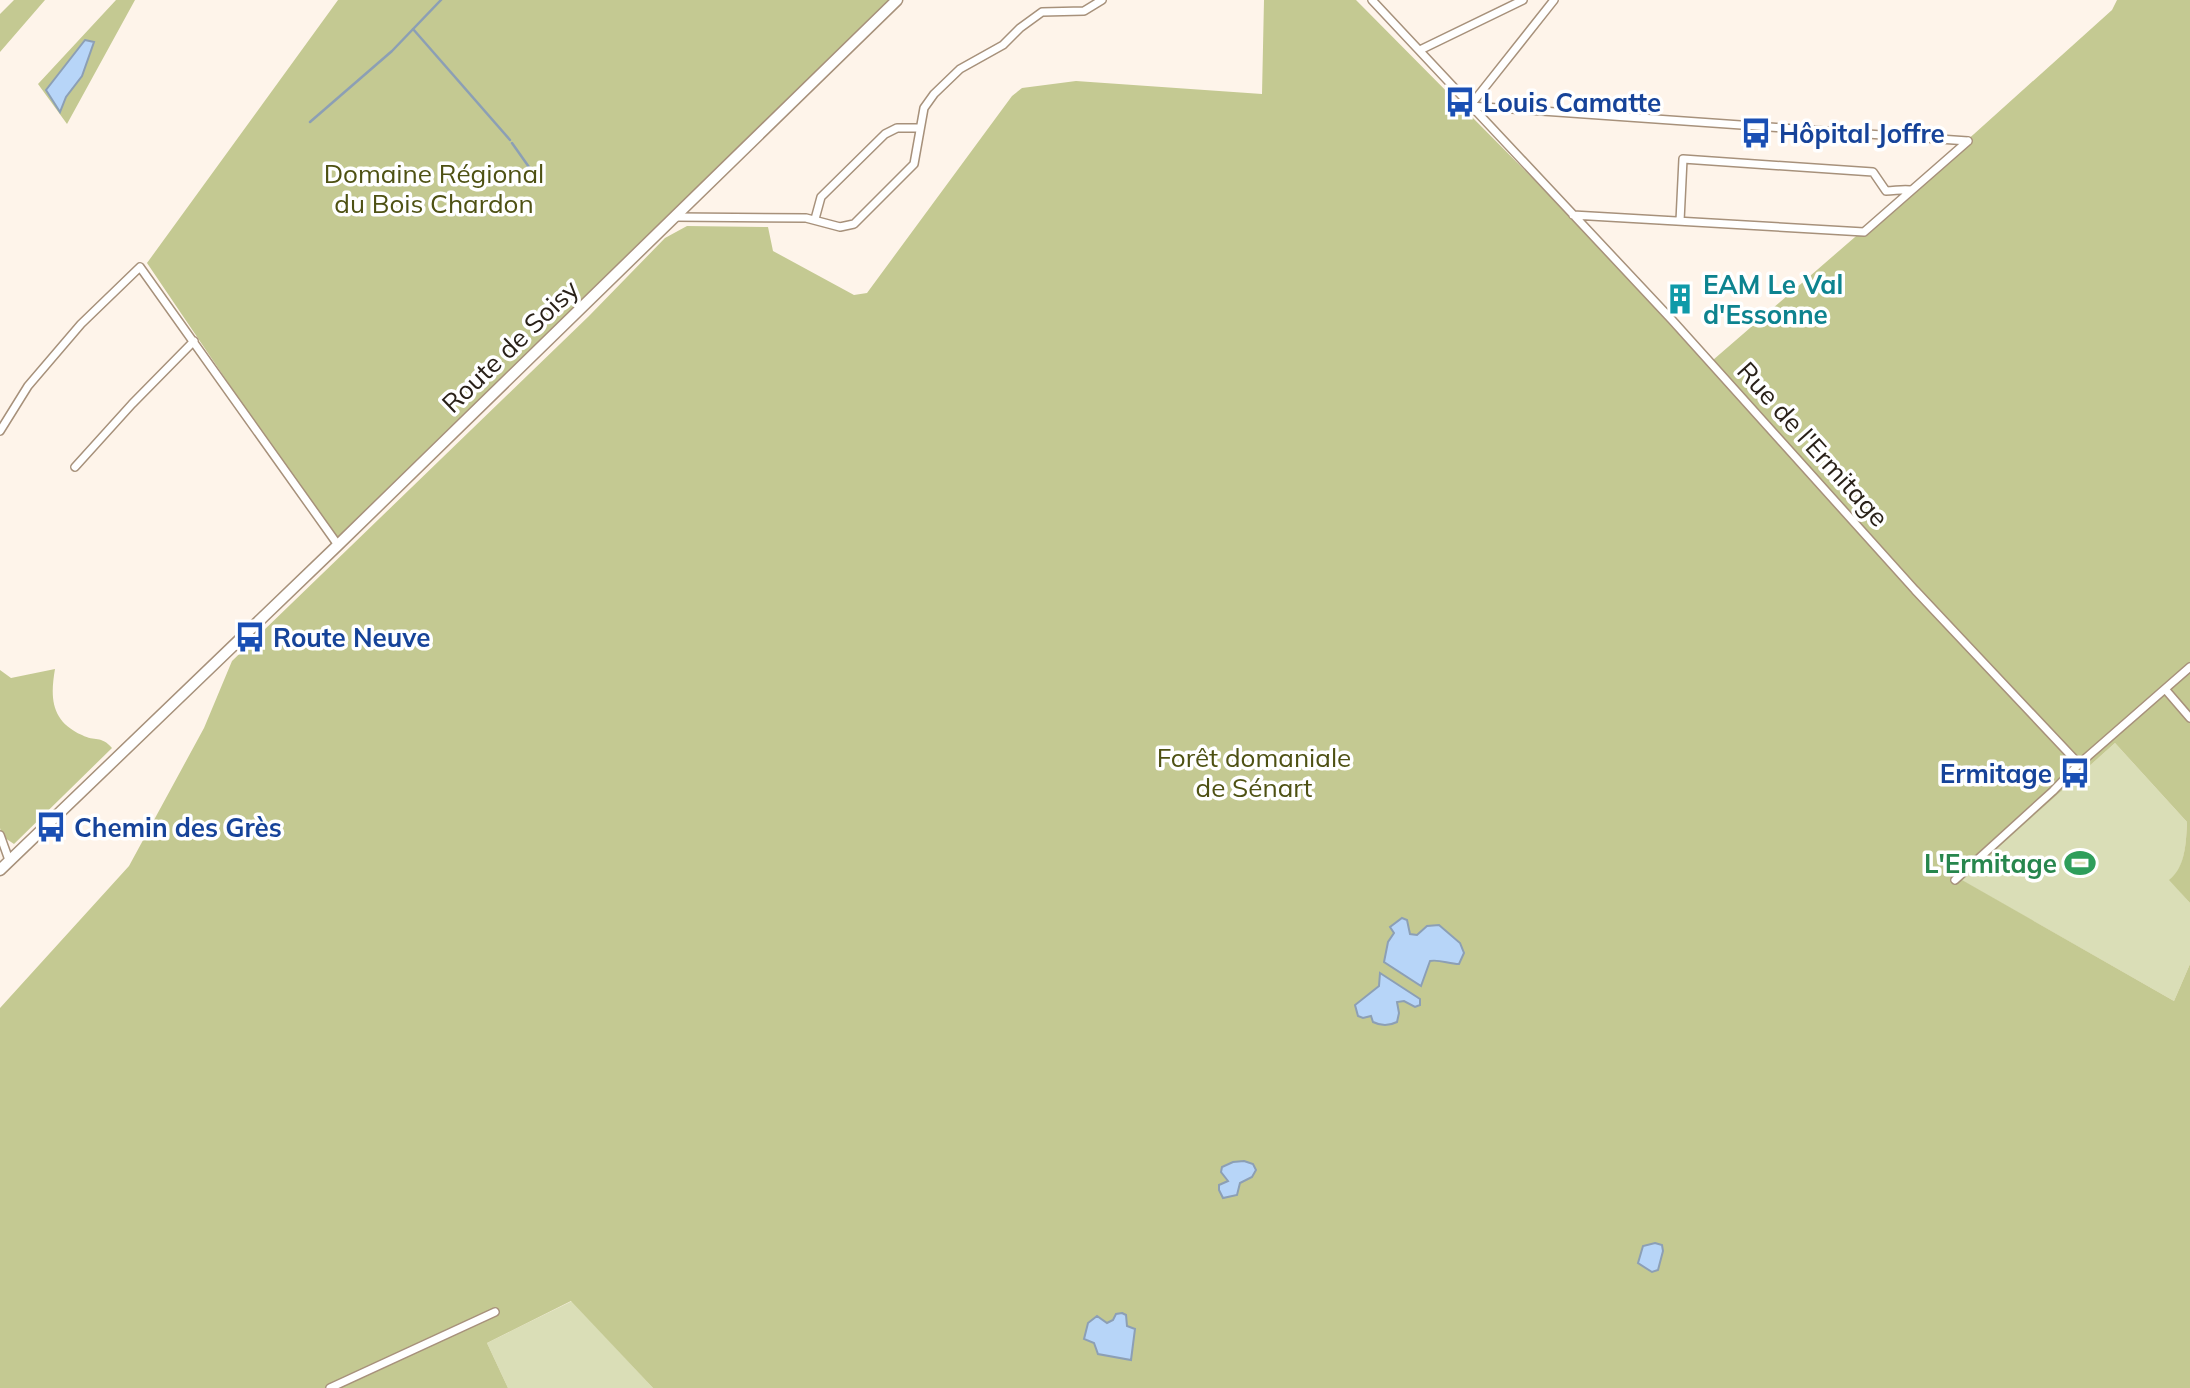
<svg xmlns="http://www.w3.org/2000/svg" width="2190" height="1388" viewBox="0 0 2190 1388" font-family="Mulish,sans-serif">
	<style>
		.green { fill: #dadeb7 }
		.forest { fill: #c4c992 }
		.water { fill: #b7d5f8; stroke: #8c9fb5; stroke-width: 2 }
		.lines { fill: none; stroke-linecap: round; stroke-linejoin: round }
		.stream { stroke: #8c9fb5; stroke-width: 2.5 }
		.street-casing { stroke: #a7917b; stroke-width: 10 }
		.primary-casing { stroke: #a7917b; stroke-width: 13 }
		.street { stroke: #fff; stroke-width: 7 }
		.primary { stroke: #fff; stroke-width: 10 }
		.labels { text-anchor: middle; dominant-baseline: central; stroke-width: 7; stroke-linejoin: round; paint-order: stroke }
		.transit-label { font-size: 26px; font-weight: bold; fill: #164399; stroke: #fff; text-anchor: start }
		.park-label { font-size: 26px; fill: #4e5113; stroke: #fff }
		.culture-label { font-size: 26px; font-weight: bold; fill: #0d838f; stroke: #fff; text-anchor: start }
		.street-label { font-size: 26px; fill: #292118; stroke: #fff }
		.leisure-label { font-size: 26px; font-weight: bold; fill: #27864d; stroke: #fff; text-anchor: end }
	</style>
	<rect width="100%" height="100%" fill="#fef4ea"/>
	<path class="green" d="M2115,743L2187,822C2186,841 2186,867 2170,880L2190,903V964L2174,1001L1961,880Z
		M572,1301L653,1388H508L487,1343Z"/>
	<path class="forest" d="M14,0H45L0,52V14Z
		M116,0H135L67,124L38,84Z
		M338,0H898L338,545L147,263Z
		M1264,0H1356L1713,360L1974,134L2112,10L2117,0H2190V903L2169,880C2186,867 2186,841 2187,822L2115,743L1962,880L2174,1001L2190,964V1388H653L571,1301L487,1343L508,1388H0V1008L129,866L204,728L232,661L589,316L665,238L687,226L768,227L773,251L854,295L867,293L1012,96L1022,88L1076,81L1262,94Z
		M55,669C50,698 51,721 82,735C95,742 101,735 112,748L14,844L2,836L0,828V670L11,678Z"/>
	<path class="water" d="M85,40L94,42L82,76L66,97L60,112L46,90Z
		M1402,918L1407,920L1410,934L1417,935L1427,926L1439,925L1460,943L1464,953L1459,964C1449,964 1439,959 1430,961L1421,986L1384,962L1388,942L1394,933L1390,927Z
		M1380,973L1420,999V1005L1415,1007L1404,1001L1397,1002L1399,1013L1397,1022C1389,1026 1381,1026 1373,1022L1371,1016L1363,1018L1358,1016L1355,1005L1379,986Z
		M1244,1161L1253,1164L1256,1170L1252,1177L1240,1183L1237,1195L1223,1198L1219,1190V1185L1228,1181L1221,1172L1222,1167L1233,1162Z
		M1655,1243L1662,1245L1663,1251L1658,1270L1652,1272L1638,1263L1643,1246Z
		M1122,1313L1126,1315L1127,1326L1135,1329L1131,1360L1098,1354L1094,1343L1084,1339L1088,1323L1097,1316L1107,1323L1113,1320L1116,1314Z"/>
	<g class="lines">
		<path class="stream" d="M413,29L510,140
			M310,122L392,51L441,0
			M512,143L536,177"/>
		<g class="street-casing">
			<path id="street" d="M1372,0L1672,320L1915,590L2079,764
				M1420,50L1523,0
				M1470,106L1968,141
				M1470,106L1554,0
				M1573,215L1864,232L1968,141
				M675,217L806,218L840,227L854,224L914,164L924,108L934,94L960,69L1003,45L1020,28L1042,12L1084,11L1102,0
				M815,219L821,197L885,134L897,128H920
				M1680,221L1683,159L1873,172L1886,191C1895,191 1901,189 1910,190
				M0,431L28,386L81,324L140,267L338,545
				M75,467L132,404L194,341
				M2165,689L2190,718
				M0,835L9,860
				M1955,880L2053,791L2079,764L2190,667
				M330,1388L495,1312"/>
		</g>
		<g class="primary-casing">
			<path id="primary" d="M0,870L338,545L897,0"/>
		</g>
		<use href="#street" class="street"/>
		<use href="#primary" class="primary"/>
	</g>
	<defs>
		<g id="bus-bare" transform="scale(2.415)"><path d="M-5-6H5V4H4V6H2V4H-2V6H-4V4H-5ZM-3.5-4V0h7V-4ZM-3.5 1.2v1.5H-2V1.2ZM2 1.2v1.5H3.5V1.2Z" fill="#1a4fb4" stroke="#fff" stroke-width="2.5" paint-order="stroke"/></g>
		<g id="building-bare" transform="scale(2.415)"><path d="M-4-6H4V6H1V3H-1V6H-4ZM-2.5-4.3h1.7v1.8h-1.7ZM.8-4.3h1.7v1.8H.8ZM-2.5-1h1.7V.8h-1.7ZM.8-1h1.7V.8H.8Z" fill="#0f9aa8" stroke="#fff" stroke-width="2.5" paint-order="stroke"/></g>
		<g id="stadium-bare" transform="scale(2.415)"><path d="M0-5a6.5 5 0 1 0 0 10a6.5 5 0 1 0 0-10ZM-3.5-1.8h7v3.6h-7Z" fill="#2e9e5b" stroke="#fff" stroke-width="2.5" paint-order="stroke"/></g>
	</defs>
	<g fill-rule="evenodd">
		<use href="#bus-bare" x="1460" y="102"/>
		<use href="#bus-bare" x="1756" y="133"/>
		<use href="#building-bare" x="1680" y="299"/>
		<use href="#bus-bare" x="250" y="637"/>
		<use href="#bus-bare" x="2075" y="773"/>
		<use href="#bus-bare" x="51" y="827"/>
		<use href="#stadium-bare" x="2080" y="863"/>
	</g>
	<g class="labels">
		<g class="transit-label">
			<text x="1483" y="102">Louis Camatte</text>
			<text x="1779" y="133">Hôpital Joffre</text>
			<text x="273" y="637">Route Neuve</text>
			<text x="2052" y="773" text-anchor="end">Ermitage</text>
			<text x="74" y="827">Chemin des Grès</text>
		</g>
		<g class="park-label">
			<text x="434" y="173">Domaine Régional<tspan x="434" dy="30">du Bois Chardon</tspan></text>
			<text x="1254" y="757">Forêt domaniale<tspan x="1254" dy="30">de Sénart</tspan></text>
		</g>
		<g class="culture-label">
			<text x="1703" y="284">EAM Le Val<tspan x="1703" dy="30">d'Essonne</tspan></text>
		</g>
		<g class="street-label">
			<text transform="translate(510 346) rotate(-44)">Route de Soisy</text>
			<text transform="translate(1813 444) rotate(48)">Rue de l'Ermitage</text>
		</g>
		<g class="leisure-label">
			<text x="2057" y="863">L'Ermitage</text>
		</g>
	</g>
</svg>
